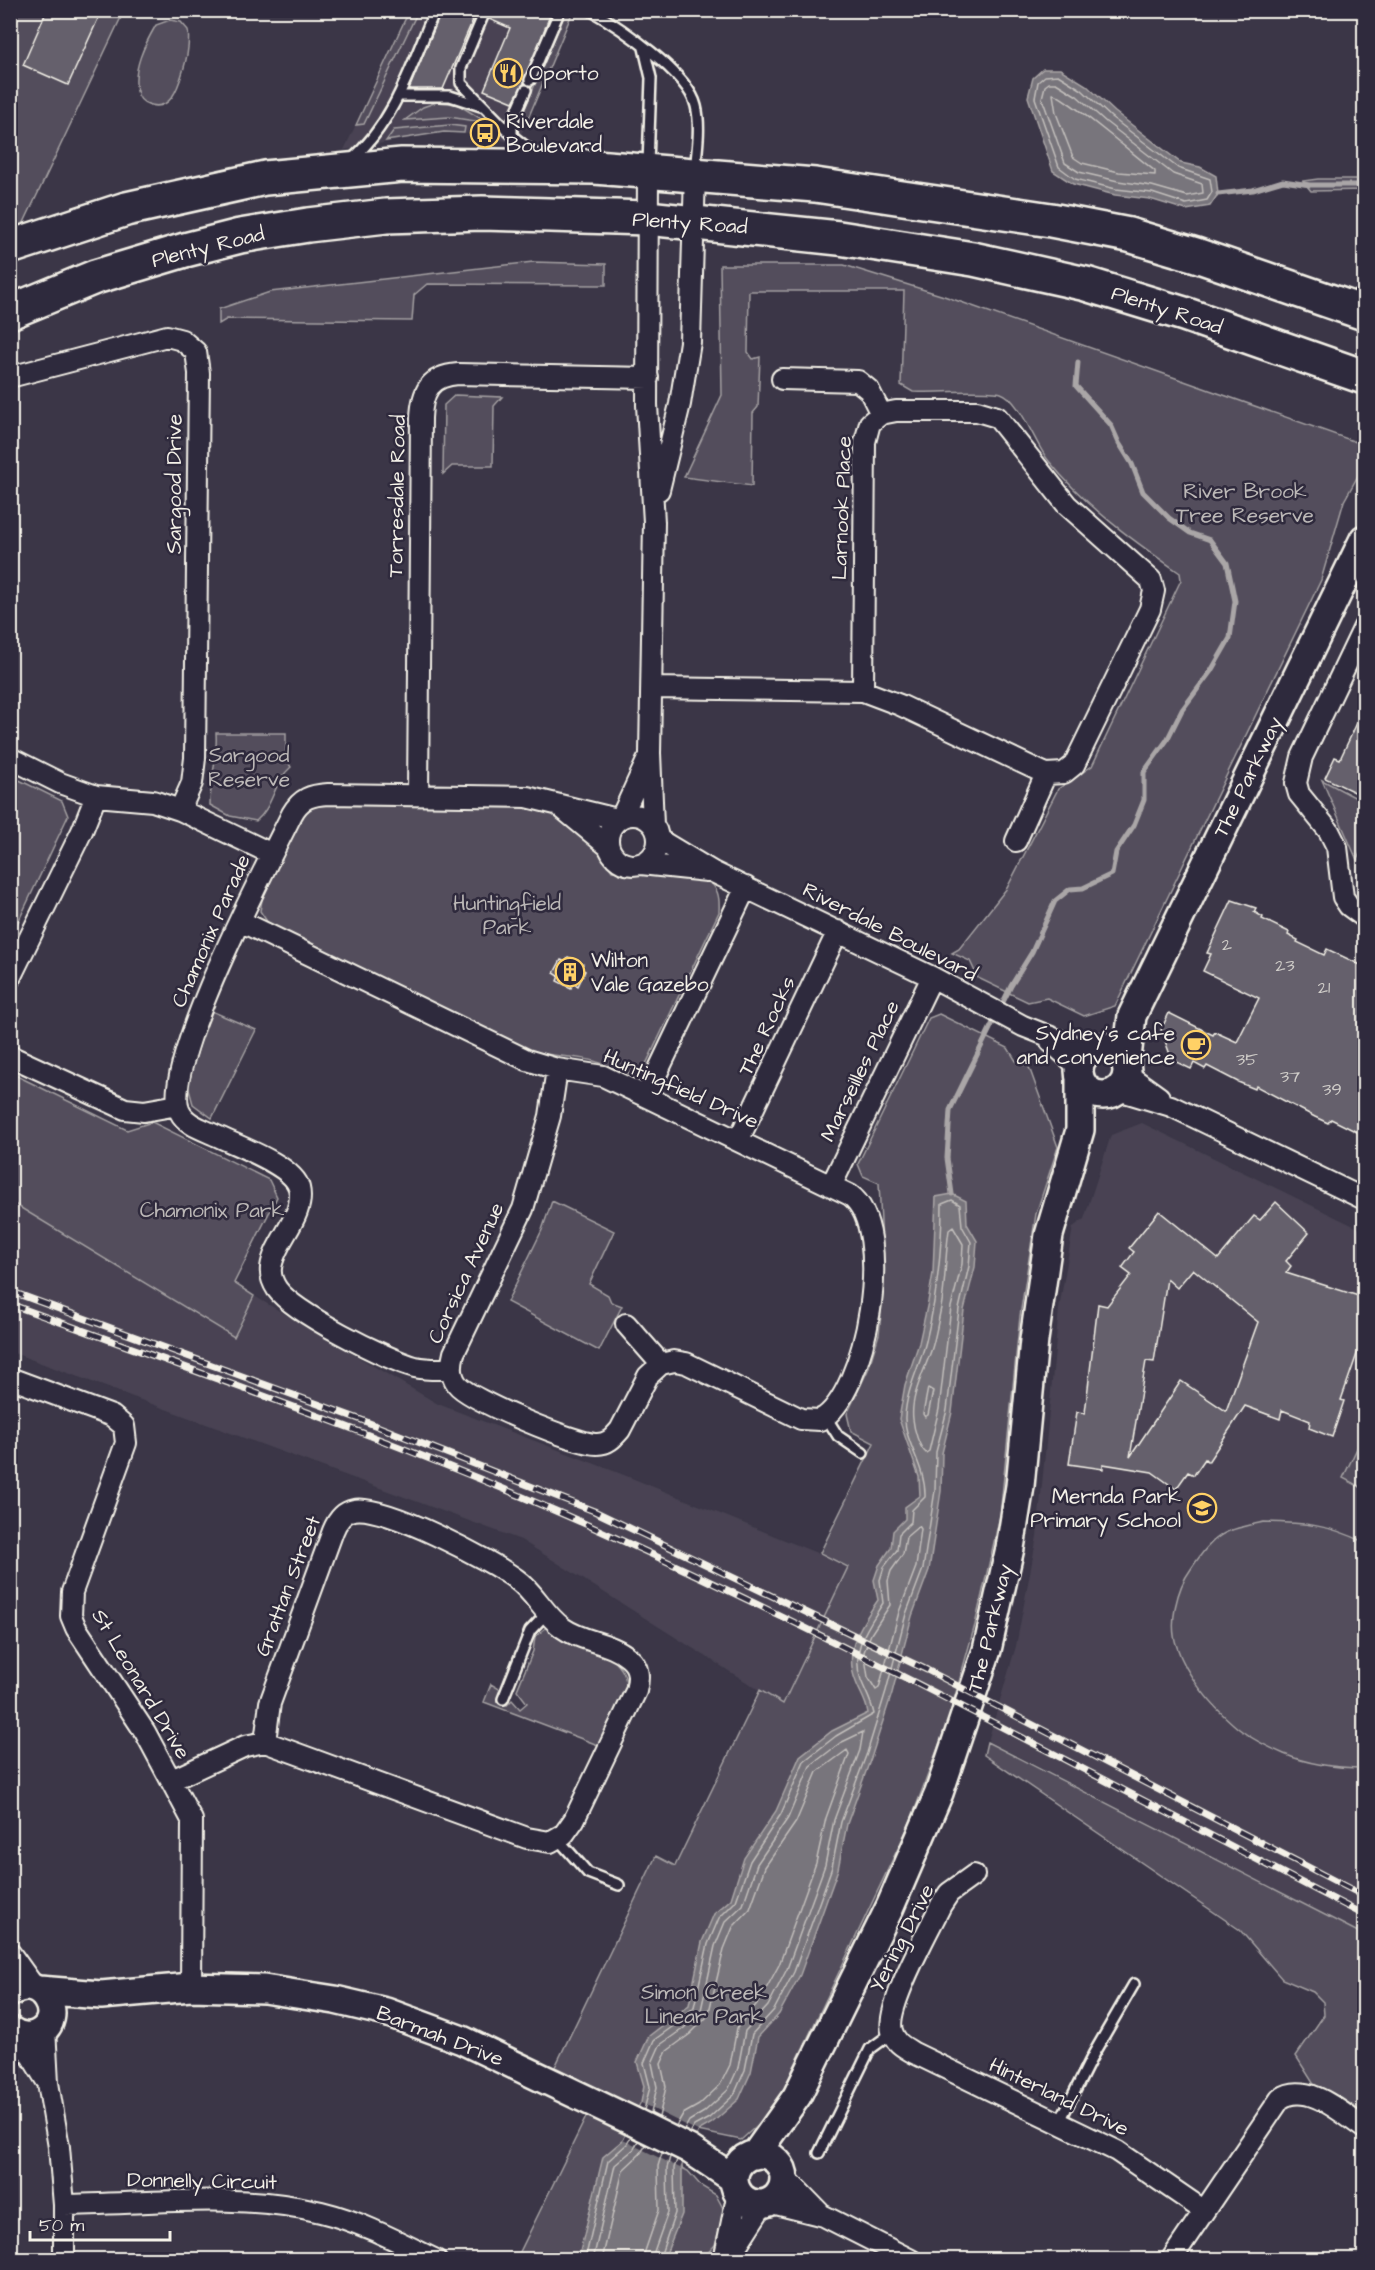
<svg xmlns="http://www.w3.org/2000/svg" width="1375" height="2270" viewBox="0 0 1375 2270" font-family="'Architects Daughter',sans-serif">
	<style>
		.built { fill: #484352 }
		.green { fill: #534e5c; stroke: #a4a0a2; stroke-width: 1.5 }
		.water { fill: #78747b; stroke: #aaa6a7; stroke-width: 1.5 }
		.pier { fill: #3b3647 }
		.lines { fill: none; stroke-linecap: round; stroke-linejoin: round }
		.shore { stroke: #c2bfbc; stroke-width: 1.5 }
		.stream { stroke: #aaa6a7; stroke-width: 5 }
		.building { fill: #65616c; stroke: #f4f1e8; stroke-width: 1.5; fill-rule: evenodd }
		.lane-casing { stroke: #f4f1e8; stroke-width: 14 }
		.street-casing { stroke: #f4f1e8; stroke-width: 24 }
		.secondary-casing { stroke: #f4f1e8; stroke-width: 32 }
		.highway-casing { stroke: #f4f1e8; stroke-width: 38 }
		.lane { stroke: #2f2a3d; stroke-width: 9 }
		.street { stroke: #2f2a3d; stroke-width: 20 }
		.secondary { stroke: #2f2a3d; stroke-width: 27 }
		.highway { stroke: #2f2a3d; stroke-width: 33 }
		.rail-casing { stroke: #f4f1e8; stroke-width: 7 }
		.rail { stroke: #2f2a3d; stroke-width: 4.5; stroke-dasharray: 14; stroke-linecap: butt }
		.labels { text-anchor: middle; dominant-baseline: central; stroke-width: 5; stroke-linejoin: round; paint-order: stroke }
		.number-label { font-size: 18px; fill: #d0cdc9 }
		.poi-label { font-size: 21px; fill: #f4f1e8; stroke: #2f2a3d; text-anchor: start }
		.street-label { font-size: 21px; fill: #f4f1e8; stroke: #2f2a3d }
		.park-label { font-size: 21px; fill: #bcb8b7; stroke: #2f2a3d }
	</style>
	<rect width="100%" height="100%" fill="#3b3647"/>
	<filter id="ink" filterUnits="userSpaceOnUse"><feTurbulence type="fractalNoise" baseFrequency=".0167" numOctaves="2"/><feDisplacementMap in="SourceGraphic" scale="12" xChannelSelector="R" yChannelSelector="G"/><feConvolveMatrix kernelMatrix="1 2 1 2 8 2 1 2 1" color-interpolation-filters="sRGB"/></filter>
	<g filter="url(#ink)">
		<path class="built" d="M409,11H573L517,144L481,135L444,132L344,150Z
			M1142,1123L1364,1231V1935L988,1741L1016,1646L1037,1536L1059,1309L1073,1227L1084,1219L1111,1135Z
			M10,1202L234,1337L254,1296L438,1404L624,1475L849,1566L783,1705L521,1540L11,1352Z"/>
		<path class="green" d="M11,11H124L20,231L11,235Z
			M409,11H418L364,124L356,125Z
			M566,11H573L527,121L520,120Z
			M170,20L181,22L188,30C190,44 187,58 183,71C178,88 170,113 148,104C142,102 138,97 137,91C132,69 145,44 156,25Z
			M437,102L457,104L488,123L449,117L405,120L423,107Z
			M450,125L465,127L464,133L444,132L386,141L394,130Z
			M1318,179H1364V190L1311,191L1303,181Z
			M533,262L606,264V285L427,284L414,295L412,321L227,319L219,324V309L270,292Z
			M720,265H844L944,296L1359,443L1364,465L1344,501L1321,580L1115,1006L1084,1016L1047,998L1028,1002L978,978L970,961L952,953L959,949L1007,888L1058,789L1092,766L1181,580L1180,573C1132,540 1085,506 1048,460C1035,444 1020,399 1001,393C987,389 932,393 913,392L901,385L904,291H749L748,352L753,359L760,357L758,407L753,413L752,486L684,477L722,395Z
			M455,395L502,397L494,406L493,466H452L443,474L444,405Z
			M216,733H286V759L291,767C273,782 274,806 256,821L230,816L210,805C210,780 218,758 216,733Z
			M11,776L62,801L68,816L11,937Z
			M1322,780L1364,802V844L1357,860Z
			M316,805L532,806L553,813L593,842L612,871L706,878C718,888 720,896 719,912L647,1062L638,1073C621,1075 613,1066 597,1062C576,1055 554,1058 532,1051L268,923L260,911L263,894L304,813Z
			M209,1010L256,1030L212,1118L193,1104L188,1086Z
			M939,1014L1008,1048L1016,1061L1029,1067L1058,1147L1036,1214L1020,1316L1000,1516L975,1625L948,1721L909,1825L773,2111L741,2140L698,2131L640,2104L636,2112L585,2088L580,2079L555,2067L656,1856L675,1866L760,1690L783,1704L848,1567L820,1553L874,1443L851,1431L847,1414L868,1370L879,1334L884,1283L879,1183L863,1176L858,1164L929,1018Z
			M11,1073L127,1130L152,1122L269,1180L277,1197L234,1283L254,1296L234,1337L11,1202Z
			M552,1201L614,1231L589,1284L608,1295L611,1302L622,1306L599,1351L507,1302L542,1230Z
			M1361,1440L1364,1441V1489L1343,1478Z
			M1264,1522C1305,1523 1327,1524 1364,1542V1768C1337,1768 1310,1765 1284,1754C1268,1747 1246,1736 1233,1724C1211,1705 1186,1675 1177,1647C1168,1624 1177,1588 1191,1569C1215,1533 1222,1531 1264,1522Z
			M548,1626C572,1638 634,1656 625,1690C620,1708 607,1727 598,1745L484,1702L491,1684L501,1690L497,1701L507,1705L512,1700L520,1709L527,1703L517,1690L533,1651L535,1637Z
			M987,1742L1364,1935V2119L1313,2083L1296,2056L1324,2015L1323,2002L1313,1992L1282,1979L1240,1930L984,1755Z
			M589,2111L628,2130L624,2140L688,2171L701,2186L716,2195L724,2210L715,2245L702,2259L516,2260Z"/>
		<path class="water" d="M1043,69H1060L1086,85L1115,112L1181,163L1200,167L1216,176L1218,194L1210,206L1186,210L1150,199L1115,195L1073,184L1053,171L1028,97L1033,78Z
			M952,1194L966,1201L967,1224L977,1241L975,1267L964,1310L952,1412L942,1453L941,1491L929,1570L912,1616L892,1693L872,1755L847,1824L838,1869L800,1975L779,2014L758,2037L751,2072L739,2099L712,2123L698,2131L682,2163V2214L664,2259L578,2260L603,2157L623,2140L641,2103L644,2086L637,2062L649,2036L689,2005L702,1942L714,1914L731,1899L744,1858L776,1811L800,1756L832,1731L868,1713C866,1700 860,1693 856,1682C843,1651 860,1626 878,1600L874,1580L879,1565L891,1548L893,1531L905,1519V1507L920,1496L919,1477L899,1419L905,1385L919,1343L928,1302L933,1273L936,1197Z"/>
		<path class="pier" d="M641,2103L698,2131L680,2168L623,2140Z"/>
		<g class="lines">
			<path class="shore" d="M1045,76L1058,75L1082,90L1111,117L1178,168L1210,179L1212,192L1207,200L1186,204L1152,193L1116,189L1075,179L1059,167L1035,98L1038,82Z
				M1049,83H1056L1077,96L1106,122L1173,174L1202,184L1203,193L1187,196L1152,186L1118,181L1079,172L1065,163L1042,98L1045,86Z
				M1053,94C1063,94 1140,160 1155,171V175L1119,172L1082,163L1073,157L1056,113Z
				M953,1227L963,1244L962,1264L951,1307L939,1409L929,1451L926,1453C919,1447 914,1430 913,1419C910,1396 925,1370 932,1348C936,1335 938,1321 941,1308C946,1281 945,1256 949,1230Z
				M928,1388L933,1391L928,1415L925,1417L923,1414Z
				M919,1526L921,1529L916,1567L899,1612L879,1688L876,1690L868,1677L864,1652L871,1634L890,1605L888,1581L891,1571L903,1554L906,1537Z
				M644,2110L650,2087L644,2063L654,2040L679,2022L694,2007L708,1944L719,1918L736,1901L750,1861L781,1814L804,1761L836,1736L874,1714C871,1700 866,1693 861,1680C850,1649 868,1627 883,1603L880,1580L884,1567L897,1550L899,1534L911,1522L912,1510L925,1497C926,1466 904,1442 905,1417C906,1390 920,1366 926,1341C937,1296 942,1250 942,1204L952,1200L960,1205L962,1226L971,1242L969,1266L959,1309L947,1410L936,1452L935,1490L923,1569L906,1614L886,1691L867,1753L841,1822L832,1867L794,1972L774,2010L752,2034L745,2070L734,2095L709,2118L694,2126L690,2133
				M651,2113L657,2087L652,2063L660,2045L684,2028L701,2010L715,1946L725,1922L743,1905L757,1864L788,1818L810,1766L840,1743L863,1732L860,1750L834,1820L825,1865L787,1969L768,2006L745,2031L738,2068L728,2090L704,2112L689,2121L684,2130
				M659,2117L666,2087L661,2064L667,2051L690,2034L708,2016L724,1949L733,1927L750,1909L765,1867L796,1822L817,1772L847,1750L849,1754L826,1818L816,1863L779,1965L760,2000L737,2028L730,2065L720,2085L699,2105L683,2114L676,2126
				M585,2260L608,2161L627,2144L631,2137
				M593,2260L615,2165L634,2149L638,2141
				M602,2260L623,2170L640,2154L646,2145
				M642,2260L659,2210L658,2166L662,2153
				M651,2260L668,2212L667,2168L670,2157
				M659,2260L675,2213L674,2168L677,2160"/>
			<path class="stream" d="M1218,194L1253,190L1283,181L1310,185H1364
				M952,1194L947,1158L950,1110L1011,986L1032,952L1055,901L1070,889L1083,888L1112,874L1116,852L1134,825L1144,800V772L1167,740L1182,710L1211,671L1230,638L1235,601L1227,563L1210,540L1190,533L1169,518L1143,492L1132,464L1119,443L1111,425L1076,386L1078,362"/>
		</g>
		<path class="building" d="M47,10H102L68,85L23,65Z
			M442,10H479L476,13L443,89H409Z
			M487,10H552L524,83L513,102L484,90L510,28L489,19Z
			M1365,706V797L1325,778L1335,757L1340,759Z
			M1232,900L1256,908L1254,912L1263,917L1262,919L1289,932L1288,935L1298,940L1297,942L1324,955L1327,949L1365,967V1136L1331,1119L1328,1123L1315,1117L1256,1086L1255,1089L1238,1082L1207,1066L1205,1069L1194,1063L1191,1069L1172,1060L1161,1030L1169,1013L1213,1035L1215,1032L1237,1042L1259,998L1203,971L1211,954L1207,953Z
			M568,957L583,964L580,969L585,971L578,986L573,983L571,988L557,981L559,976L554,973L561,960L566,962Z
			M1276,1202L1309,1233L1286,1261L1291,1266L1286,1273L1365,1298V1331L1341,1400L1344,1401L1332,1437L1309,1428L1310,1421L1282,1410L1280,1419L1245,1406L1208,1462L1205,1459L1194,1475L1188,1472L1176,1489L1152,1472L1103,1464V1469L1069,1464L1077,1412L1085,1413L1098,1304L1107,1306L1131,1275L1122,1268L1134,1252L1129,1248L1159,1211L1218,1259L1254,1216L1260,1220ZM1193,1269L1258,1322L1226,1411L1181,1381L1130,1457L1146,1361L1154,1362L1167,1279L1177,1288Z"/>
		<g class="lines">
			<g class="lane-casing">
				<path id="lane" d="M590,10C620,27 688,73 696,106C701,126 697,150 695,171
					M483,16L461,68V83L515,138L539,157
					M644,48L651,78L648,165
					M530,80L560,10
					M398,96H450L481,106
					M512,135V122L526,90
					M351,160C395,122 412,63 435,10
					M826,1417L838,1436L863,1453
					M503,1699L530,1631L547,1613
					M558,1839L588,1873L619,1885
					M1059,2123L1094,2053L1134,1984
					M819,2153L870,2049L892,2033"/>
			</g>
			<g class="street-casing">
				<path id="street" d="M648,172L647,405L654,522L650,753L653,825
					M10,377L167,336L182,340L196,352L199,373L195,758L192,783L180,810
					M782,379L858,381L869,390L881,414L870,423L865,442L863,691
					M659,490L680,404L690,342L695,174
					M1364,627L1302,757L1296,783L1299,794L1329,831L1337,847L1343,897L1349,906L1364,917
					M652,688L863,691L900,705L1046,774L1064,773L1074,765L1150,609L1154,591L1151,580L1067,505L997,417L977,411H896L881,414
					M10,758L60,783L96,796L153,801L180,810L272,854
					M418,795L421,418C422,391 430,376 458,374L648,378
					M562,808L608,846
					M608 840a25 25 0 1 1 50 0a25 25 0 1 1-50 0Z
					M621,818L647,761
					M658,839L713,872L932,977L1023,1026L1089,1052
					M1016,841L1046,774
					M641,864L707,871
					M240,921L527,1060L557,1069L603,1076L850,1195C896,1228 867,1395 820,1420L801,1419L686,1363L674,1361L661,1364L626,1324
					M10,978L82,831L96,796
					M1051,1042L1080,1068
					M10,1056L125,1109L144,1111L178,1105
					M557,1069L550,1116L523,1209L454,1353C451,1364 450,1375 457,1384C469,1400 576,1444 597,1444C608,1444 613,1438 620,1430L648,1376L661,1364
					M1127,1074L1159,1097
					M1118,1090L1171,1106L1364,1199
					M646,1096L746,887
					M738,1141L838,931
					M831,1186L932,977
					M451,1369C439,1369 427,1370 415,1367C386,1359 294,1313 277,1289C273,1283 270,1276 271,1268C274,1241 306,1216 299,1188C294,1166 238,1146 217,1136C205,1130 186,1125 180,1112C159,1069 268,863 292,814C301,798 311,795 328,794L527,797L617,819
					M10,1378L112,1416L124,1426L126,1443L72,1592L71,1616L76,1628L145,1732L192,1820L191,1987
					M172,1780L245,1746L265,1742L527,1838L550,1842L564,1834L574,1820L636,1691C639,1679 640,1667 629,1658C611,1642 582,1642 563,1628C544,1615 535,1592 516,1579C490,1560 384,1504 354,1510C343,1512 337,1521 333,1531L270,1703L265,1742
					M974,1875L949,1893L941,1905C929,1930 885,2007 892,2031C895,2043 904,2047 914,2053L1117,2151L1203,2210
					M10,1953L35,1988
					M45,2028L48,2083L59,2147L64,2205V2260
					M18,2035L46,2080
					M783,2175L819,2212
					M768,2202L824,2216L911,2260
					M64,2205C149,2204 239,2192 321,2212C362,2222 399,2242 436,2260
					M731,2254L764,2203
					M724,2260L738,2192
					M1171,2260L1280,2099C1307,2080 1343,2114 1364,2128"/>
			</g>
			<g class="secondary-casing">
				<path id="secondary" d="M1079 1071a24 24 0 1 1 48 0a24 24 0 1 1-48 0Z
					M1126,1065L1132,1016L1364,539
					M39,1990L101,1995L191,1987L264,1989L335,2000L386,2012L462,2040L632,2121L689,2149L734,2179
					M10,1993C40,1970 69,2019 37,2034C28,2038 18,2036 10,2030
					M734 2179a25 25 0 1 1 50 0a25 25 0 1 1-50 0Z
					M755,2155L797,2096L890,1907L939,1793L987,1650L1010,1548L1020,1486L1034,1340L1049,1235L1080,1130V1077"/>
			</g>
			<g class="highway-casing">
				<path id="highway" d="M10,247L126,209L265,178L402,165L595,167L815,185L1051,220L1129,235L1196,255L1364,313
					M10,312L95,277L185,250L240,236L308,225L386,216L482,213L647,218L839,238L973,259L1086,284L1184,314L1364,377"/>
			</g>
			<use href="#lane" class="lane"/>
			<use href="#street" class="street"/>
			<use href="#secondary" class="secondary"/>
			<use href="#highway" class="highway"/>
			<g class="rail-casing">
				<path id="rail" d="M10,1291L359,1419L594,1511L927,1670L1364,1896
					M10,1304C205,1375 401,1442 590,1526C853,1645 1108,1783 1364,1915"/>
			</g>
			<use href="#rail" class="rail"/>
		</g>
	</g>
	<defs>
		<g id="restaurant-ring" transform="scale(1.5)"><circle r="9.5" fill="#2f2a3d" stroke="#ffd166" stroke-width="1.5"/><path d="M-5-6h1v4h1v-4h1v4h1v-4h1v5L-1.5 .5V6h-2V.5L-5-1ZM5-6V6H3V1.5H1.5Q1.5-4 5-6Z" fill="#ffd166"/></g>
		<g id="bus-ring" transform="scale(1.5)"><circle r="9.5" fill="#2f2a3d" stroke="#ffd166" stroke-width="1.5"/><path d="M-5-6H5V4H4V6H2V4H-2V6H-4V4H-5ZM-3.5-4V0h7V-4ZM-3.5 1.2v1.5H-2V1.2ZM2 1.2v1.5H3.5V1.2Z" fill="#ffd166"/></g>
		<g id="building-ring" transform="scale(1.5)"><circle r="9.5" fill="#2f2a3d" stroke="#ffd166" stroke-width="1.5"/><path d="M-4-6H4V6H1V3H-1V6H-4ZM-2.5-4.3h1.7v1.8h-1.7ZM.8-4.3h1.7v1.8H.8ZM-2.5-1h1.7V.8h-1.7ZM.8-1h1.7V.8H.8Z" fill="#ffd166"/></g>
		<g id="cafe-ring" transform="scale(1.5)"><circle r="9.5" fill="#2f2a3d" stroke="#ffd166" stroke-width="1.5"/><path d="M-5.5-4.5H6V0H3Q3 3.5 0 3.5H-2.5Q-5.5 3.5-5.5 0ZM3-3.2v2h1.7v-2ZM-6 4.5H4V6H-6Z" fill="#ffd166"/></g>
		<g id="school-ring" transform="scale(1.5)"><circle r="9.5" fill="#2f2a3d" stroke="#ffd166" stroke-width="1.5"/><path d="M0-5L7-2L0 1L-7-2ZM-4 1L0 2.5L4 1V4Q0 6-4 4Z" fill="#ffd166"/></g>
	</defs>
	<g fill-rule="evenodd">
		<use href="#restaurant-ring" x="508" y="73"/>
		<use href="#bus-ring" x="485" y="133"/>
		<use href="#building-ring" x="570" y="972"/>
		<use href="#cafe-ring" x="1196" y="1045"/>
		<use href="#school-ring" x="1202" y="1508"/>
	</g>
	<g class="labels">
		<g class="number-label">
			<text x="1227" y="944">2</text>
			<text x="1285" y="965">23</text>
			<text x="1324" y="987">21</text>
			<text x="1247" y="1059">35</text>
			<text x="1290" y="1076">37</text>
			<text x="1332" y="1089">39</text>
		</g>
		<g class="poi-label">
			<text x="529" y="73">Oporto</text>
			<text x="506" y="121">Riverdale<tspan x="506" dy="24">Boulevard</tspan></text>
			<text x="591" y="960">Wilton<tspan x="591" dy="24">Vale Gazebo</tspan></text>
			<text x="1175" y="1033" text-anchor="end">Sydney's cafe<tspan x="1175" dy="24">and convenience</tspan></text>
			<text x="1181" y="1496" text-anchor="end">Mernda Park<tspan x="1181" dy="24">Primary School</tspan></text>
		</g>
		<g class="street-label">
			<text transform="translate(690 223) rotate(4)">Plenty Road</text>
			<text transform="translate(208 247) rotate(-14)">Plenty Road</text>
			<text transform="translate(1167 310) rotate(18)">Plenty Road</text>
			<text transform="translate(174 484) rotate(-90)">Sargood Drive</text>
			<text transform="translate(397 496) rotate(-89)">Torresdale Road</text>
			<text transform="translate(842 508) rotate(-88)">Larnook Place</text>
			<text transform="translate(1248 777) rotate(-64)">The Parkway</text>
			<text transform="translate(211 931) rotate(-66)">Chamonix Parade</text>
			<text transform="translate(890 932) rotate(27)">Riverdale Boulevard</text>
			<text transform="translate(767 1026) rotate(-65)">The Rocks</text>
			<text transform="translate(860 1071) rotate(-64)">Marseilles Place</text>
			<text transform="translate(681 1089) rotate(24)">Huntingfield Drive</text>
			<text transform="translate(466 1273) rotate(-65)">Corsica Avenue</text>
			<text transform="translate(288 1586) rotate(-69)">Grattan Street</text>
			<text transform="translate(990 1628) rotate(-76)">The Parkway</text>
			<text transform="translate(141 1684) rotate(59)">St Leonard Drive</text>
			<text transform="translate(902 1938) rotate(-63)">Yering Drive</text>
			<text transform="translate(440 2036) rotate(21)">Barmah Drive</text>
			<text transform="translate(1059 2097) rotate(26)">Hinterland Drive</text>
			<text transform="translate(202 2181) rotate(1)">Donnelly Circuit</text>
		</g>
		<g class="park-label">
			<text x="1245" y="491">River Brook<tspan x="1245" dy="24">Tree Reserve</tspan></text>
			<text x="249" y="755">Sargood<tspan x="249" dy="24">Reserve</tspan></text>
			<text x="507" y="903">Huntingfield<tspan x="507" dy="24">Park</tspan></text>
			<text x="212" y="1210">Chamonix Park</text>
			<text x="704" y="1992">Simon Creek<tspan x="704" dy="24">Linear Park</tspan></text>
		</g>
	</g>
	<rect width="1375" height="2270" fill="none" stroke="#2f2a3d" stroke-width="36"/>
	<rect x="18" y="18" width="1339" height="2234" fill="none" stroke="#f4f1e8" stroke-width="2" filter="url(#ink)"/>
	<path d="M30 2231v9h140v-9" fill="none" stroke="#f4f1e8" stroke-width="3"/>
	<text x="39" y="2231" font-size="18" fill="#f4f1e8" stroke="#2f2a3d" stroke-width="4.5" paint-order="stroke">50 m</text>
</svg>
